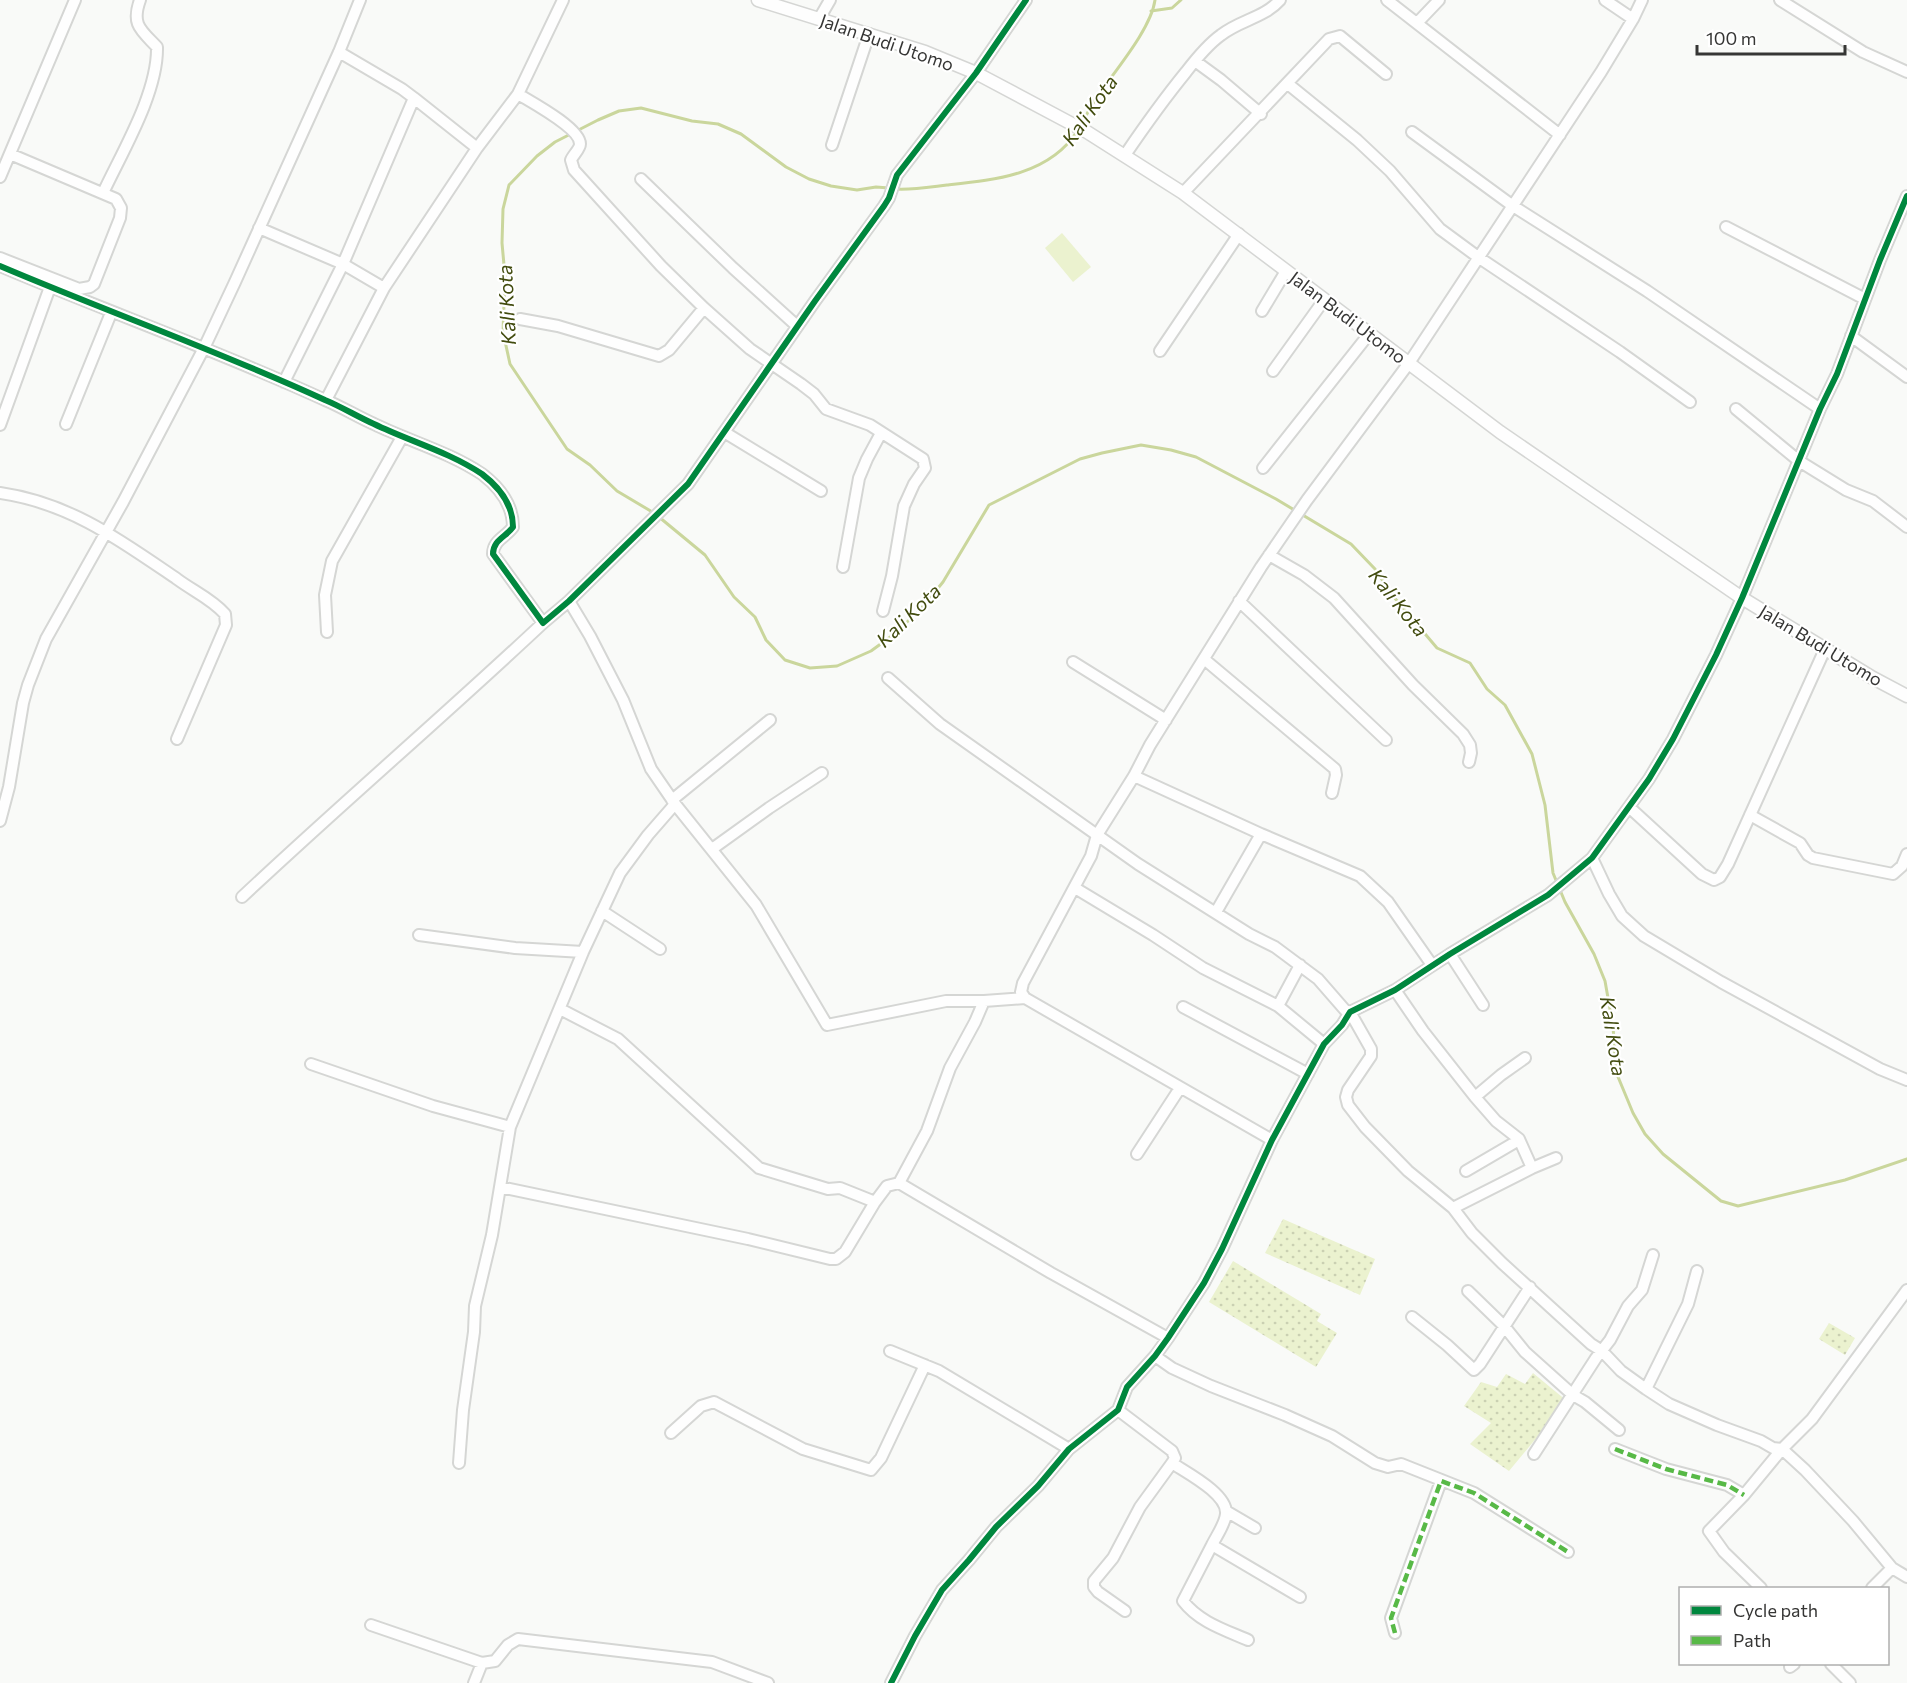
<svg xmlns="http://www.w3.org/2000/svg" width="1907" height="1683" viewBox="0 0 1907 1683" font-family="Commissioner,sans-serif">
	<style>
		.grass { fill: url(#grass-dots) }
		.garden { fill: #ebf2cf }
		.lines { fill: none; stroke-linecap: round; stroke-linejoin: round }
		.stream { stroke: #cad69c; stroke-width: 3 }
		.minor-casing { stroke: #d5d6d4; stroke-width: 14 }
		.tertiary-casing { stroke: #d5d6d4; stroke-width: 15 }
		.minor { stroke: #fefefe; stroke-width: 10 }
		.tertiary { stroke: #fefefe; stroke-width: 12 }
		.quiet { stroke: #58b947; stroke-width: 4.5; stroke-dasharray: 9 4.5; stroke-linecap: butt }
		.cycleway-casing { stroke: #fff; stroke-width: 10 }
		.cycleway { stroke: #00873e; stroke-width: 6 }
		.labels { text-anchor: middle; dominant-baseline: central; stroke-width: 4.5; stroke-linejoin: round; paint-order: stroke }
		.street-label { font-size: 18px; fill: #363635; stroke: #fff }
		.water-label { font-size: 20px; font-style: italic; fill: #424c0f; stroke: #fff }
	</style>
	<defs>
		<pattern id="grass-dots" width="8" height="8" patternUnits="userSpaceOnUse" patternTransform="scale(1.5)"><rect width="8" height="8" fill="#ebf2cf"/><path d="M2 2h.1M6 6h.1" fill="none" stroke="#cad0b2" stroke-width="1.8" stroke-linecap="round"/></pattern>
	</defs>
	<rect width="100%" height="100%" fill="#f9faf8"/>
	<path class="grass" d="M1283,1219L1375,1259L1360,1295L1265,1253Z
		M1233,1261L1321,1314L1317,1321L1337,1333L1316,1367L1209,1302Z
		M1829,1323L1855,1338L1845,1355L1819,1339Z
		M1533,1373L1567,1401L1545,1440L1538,1436L1509,1471L1470,1444L1491,1423L1464,1406L1481,1382L1497,1387L1506,1374L1525,1384Z"/>
	<path class="garden" d="M1062,233L1091,267L1073,282L1045,248Z"/>
	<g class="lines">
		<path class="stream" d="M1151,11L1172,8L1181,0
			M1081,124C1086,116 1090,108 1095,100C1112,74 1151,30 1155,0
			M896,189C912,190 930,187 947,185C995,180 1050,175 1078,130
			M654,513L617,491L590,465L567,449L510,364L503,332L505,276L502,243L503,209L509,185L537,156L555,142L598,120L619,111L641,108L692,121L718,124L741,134L786,167L809,179L831,186L857,190L876,187L889,188
			M659,517L705,555L734,597L755,617L766,640L785,660L810,668L837,666L871,651L893,635L920,610L943,582L989,505L1080,459L1102,453L1141,445L1171,450L1196,457L1276,499L1351,544L1375,569L1393,596L1437,648L1470,663L1487,689L1505,705L1532,754L1545,805L1553,873L1565,902L1594,954L1605,981L1613,1026L1616,1072L1633,1113L1645,1134L1663,1154L1721,1201L1738,1206L1845,1180L1907,1159"/>
		<g class="minor-casing">
			<path id="minor" d="M1387,0L1560,135
				M1605,0L1633,19
				M1780,0L1863,52L1907,72
				M819,19L830,0
				M1418,22L1439,0
				M1195,61L1221,80L1261,114
				M1288,84L1357,140L1390,171L1440,229L1478,257L1620,352L1690,402
				M518,94C531,102 580,128 580,144C580,149 573,155 571,160L574,170L661,266L704,308L750,349L801,384L814,394L826,409L870,425L923,459L925,468L914,484L904,506L892,576L883,611
				M414,98L477,148
				M1412,132L1513,206L1647,291L1820,409
				M832,145L869,34
				M1125,155C1144,127 1164,99 1186,72C1196,59 1207,45 1221,35C1240,20 1264,18 1280,0
				M0,177L75,0
				M641,179L733,268L797,326
				M103,193C122,152 158,93 157,47C141,30 131,25 140,0
				M1183,193L1329,39L1340,36L1386,74
				M1726,227L1865,299
				M259,228L343,264L384,288
				M0,258L79,289L90,287L94,284L120,218L121,208L116,199L10,154
				M0,266C108,312 219,351 325,400C342,407 358,417 374,424C409,441 449,452 482,474C499,487 513,505 513,527C506,537 493,540 493,554L543,623L569,601L688,484L815,301L884,206L889,198L897,175L976,73L1026,0
				M1262,311L1286,271
				M520,319L558,326L659,356L669,350L704,308
				M1851,336L1907,377
				M1160,351L1239,234
				M1273,371L1324,300
				M284,382L343,264L414,98L402,89L339,52
				M326,400L384,288L477,148L518,94L563,0
				M1736,409L1799,461L1846,490L1873,501L1907,527
				M66,424L111,313
				M0,425L50,287
				M724,432L821,491
				M1263,468L1369,334
				M0,493C70,503 120,540 177,579C193,591 212,599 225,614L226,625L177,739
				M1269,555L1304,575L1334,598L1413,685L1463,734L1470,745L1471,753L1469,762
				M843,567L859,478L867,459L881,433
				M569,601L590,636L623,700L651,769L675,804L756,905L827,1025L946,1001H984L1025,998
				M1239,601L1386,740
				M327,632L325,595L332,561L402,437
				M1204,659L1335,769L1336,775L1332,793
				M1073,662L1166,720
				M888,678L940,724L1138,864L1249,934L1275,947L1318,979L1345,1010L1350,1012L1371,1049V1056L1348,1090L1346,1097L1348,1105L1365,1127L1408,1171L1453,1208L1472,1233L1502,1263L1591,1344L1602,1351L1621,1371L1646,1389L1669,1404L1717,1425L1761,1441L1773,1448L1782,1449L1805,1470L1853,1521L1892,1568L1907,1577
				M1134,776L1261,834L1360,876L1388,902L1432,965
				M672,800L770,720
				M1629,807L1702,874L1714,880L1720,877L1728,864L1825,649
				M1750,815L1800,843L1808,855L1813,858L1893,874L1902,866L1907,854
				M0,821L9,787L23,703L28,685L46,639L123,502L204,348L235,282L339,52L360,0
				M712,849L769,808L822,773
				M1592,858L1609,894L1622,916L1644,936L1721,982L1880,1069L1907,1080
				M1075,888L1153,935L1203,968L1278,1006L1324,1044
				M242,897C341,804 444,716 543,623
				M602,911L660,949
				M1216,912L1261,834
				M419,935L515,948L583,952
				M1450,954L1483,1005
				M1395,990L1423,1031L1475,1097L1496,1121L1519,1139L1532,1168
				M1278,1006L1300,965
				M1183,1007L1308,1074
				M560,1009L618,1039L759,1168L828,1189L840,1188L875,1202L887,1186L899,1183L1051,1273L1168,1338
				M311,1064L433,1106L510,1127
				M1475,1097L1501,1075L1525,1058
				M1272,1140L1025,998L1021,992L1023,983L1091,856L1097,835L1134,776L1150,745L1261,567L1307,500L1409,363L1601,72L1633,19L1642,0
				M1137,1154L1180,1088
				M1466,1171L1519,1140
				M899,1183L927,1131L950,1068L975,1022L984,1001
				M500,1187L748,1239L830,1259H836L845,1252L875,1202
				M1453,1208L1532,1168L1556,1158
				M1468,1291L1504,1326L1525,1352L1573,1395L1585,1402L1619,1430
				M1412,1317L1447,1345L1474,1370L1480,1364L1530,1287
				M890,1351L939,1371L1069,1449
				M1155,1356L1172,1368L1211,1386L1285,1415L1332,1436L1375,1463L1388,1467L1401,1464L1474,1493L1568,1552
				M1646,1389L1688,1304L1697,1271
				M1118,1410L1172,1451L1175,1458L1172,1463C1187,1473 1228,1494 1226,1514C1225,1524 1217,1535 1212,1545
				M671,1433L701,1406L714,1402L803,1449L871,1470L881,1458L925,1365
				M1615,1449L1666,1469L1727,1485L1744,1495
				M1534,1454L1596,1358L1610,1340L1628,1306L1642,1290L1653,1255
				M459,1463L463,1410L474,1332L475,1306L492,1235L510,1127L583,952L620,873L648,835L675,804
				M1226,1511L1255,1528
				M1761,1588L1724,1552L1709,1531L1744,1495L1782,1449L1812,1419L1907,1290
				M1872,1588L1892,1568
				M1125,1611L1098,1592L1094,1587V1581L1113,1558L1140,1507L1172,1463
				M371,1625L482,1663L495,1661L508,1645L518,1639L712,1662L768,1683
				M1395,1633L1391,1618L1441,1481
				M1248,1640C1225,1630 1199,1622 1183,1601L1212,1545L1300,1597
				M1831,1664L1850,1683
				M1790,1667L1794,1664
				M474,1683L482,1663
				M891,1683L915,1636L942,1590L969,1560L996,1527L1038,1486L1069,1449L1118,1410L1127,1387L1155,1356L1168,1338L1204,1283L1222,1249L1272,1140L1324,1044L1342,1025L1350,1012L1395,990L1450,954L1548,895L1592,858L1649,779L1673,739L1716,655L1742,598L1820,409L1837,374L1880,260L1907,196"/>
		</g>
		<g class="tertiary-casing">
			<path id="tertiary" d="M758,0L925,52L976,73L1087,132L1183,193L1500,432L1742,598L1873,678L1907,696"/>
		</g>
		<use href="#minor" class="minor"/>
		<use href="#tertiary" class="tertiary"/>
		<path class="quiet" d="M1615,1449L1666,1469L1727,1485L1744,1495
			M1395,1633L1391,1618L1441,1481L1474,1493L1568,1552"/>
		<g class="cycleway-casing">
			<path id="cycleway" d="M0,266C108,312 219,351 325,400C342,407 358,417 374,424C409,441 449,452 482,474C499,487 513,505 513,527C506,537 493,540 493,554L543,623L569,601L688,484L815,301L884,206L889,198L897,175L976,73L1026,0
				M891,1683L915,1636L942,1590L969,1560L996,1527L1038,1486L1069,1449L1118,1410L1127,1387L1155,1356L1168,1338L1204,1283L1222,1249L1272,1140L1324,1044L1342,1025L1350,1012L1395,990L1450,954L1548,895L1592,858L1649,779L1673,739L1716,655L1742,598L1820,409L1837,374L1880,260L1907,196"/>
		</g>
		<use href="#cycleway" class="cycleway"/>
	</g>
	<g class="labels">
		<g class="street-label">
			<text transform="translate(887 42) rotate(19)">Jalan Budi Utomo</text>
			<text transform="translate(1348 317) rotate(37)">Jalan Budi Utomo</text>
			<text transform="translate(1821 645) rotate(31)">Jalan Budi Utomo</text>
		</g>
		<g class="water-label">
			<text transform="translate(1089 110) rotate(-55)">Kali Kota</text>
			<text transform="translate(506 305) rotate(-93)">Kali Kota</text>
			<text transform="translate(1399 602) rotate(51)">Kali Kota</text>
			<text transform="translate(908 615) rotate(-44)">Kali Kota</text>
			<text transform="translate(1614 1036) rotate(81)">Kali Kota</text>
		</g>
	</g>
	<rect x="1679" y="1587" width="210" height="78" fill="#ffffff" stroke="#afafae" stroke-width="1.5"/>
	<rect x="1691" y="1606" width="30" height="9" fill="#00873e" stroke="#afafae" stroke-width="1.5"/>
	<text x="1733" y="1617" font-size="18" fill="#363635">Cycle path</text>
	<rect x="1691" y="1636" width="30" height="9" fill="#58b947" stroke="#afafae" stroke-width="1.5"/>
	<text x="1733" y="1647" font-size="18" fill="#363635">Path</text>
	<path d="M1697 45v9h148v-9" fill="none" stroke="#363635" stroke-width="3"/>
	<text x="1706" y="45" font-size="18" fill="#363635" stroke="#ffffff" stroke-width="4.5" paint-order="stroke">100 m</text>
</svg>
